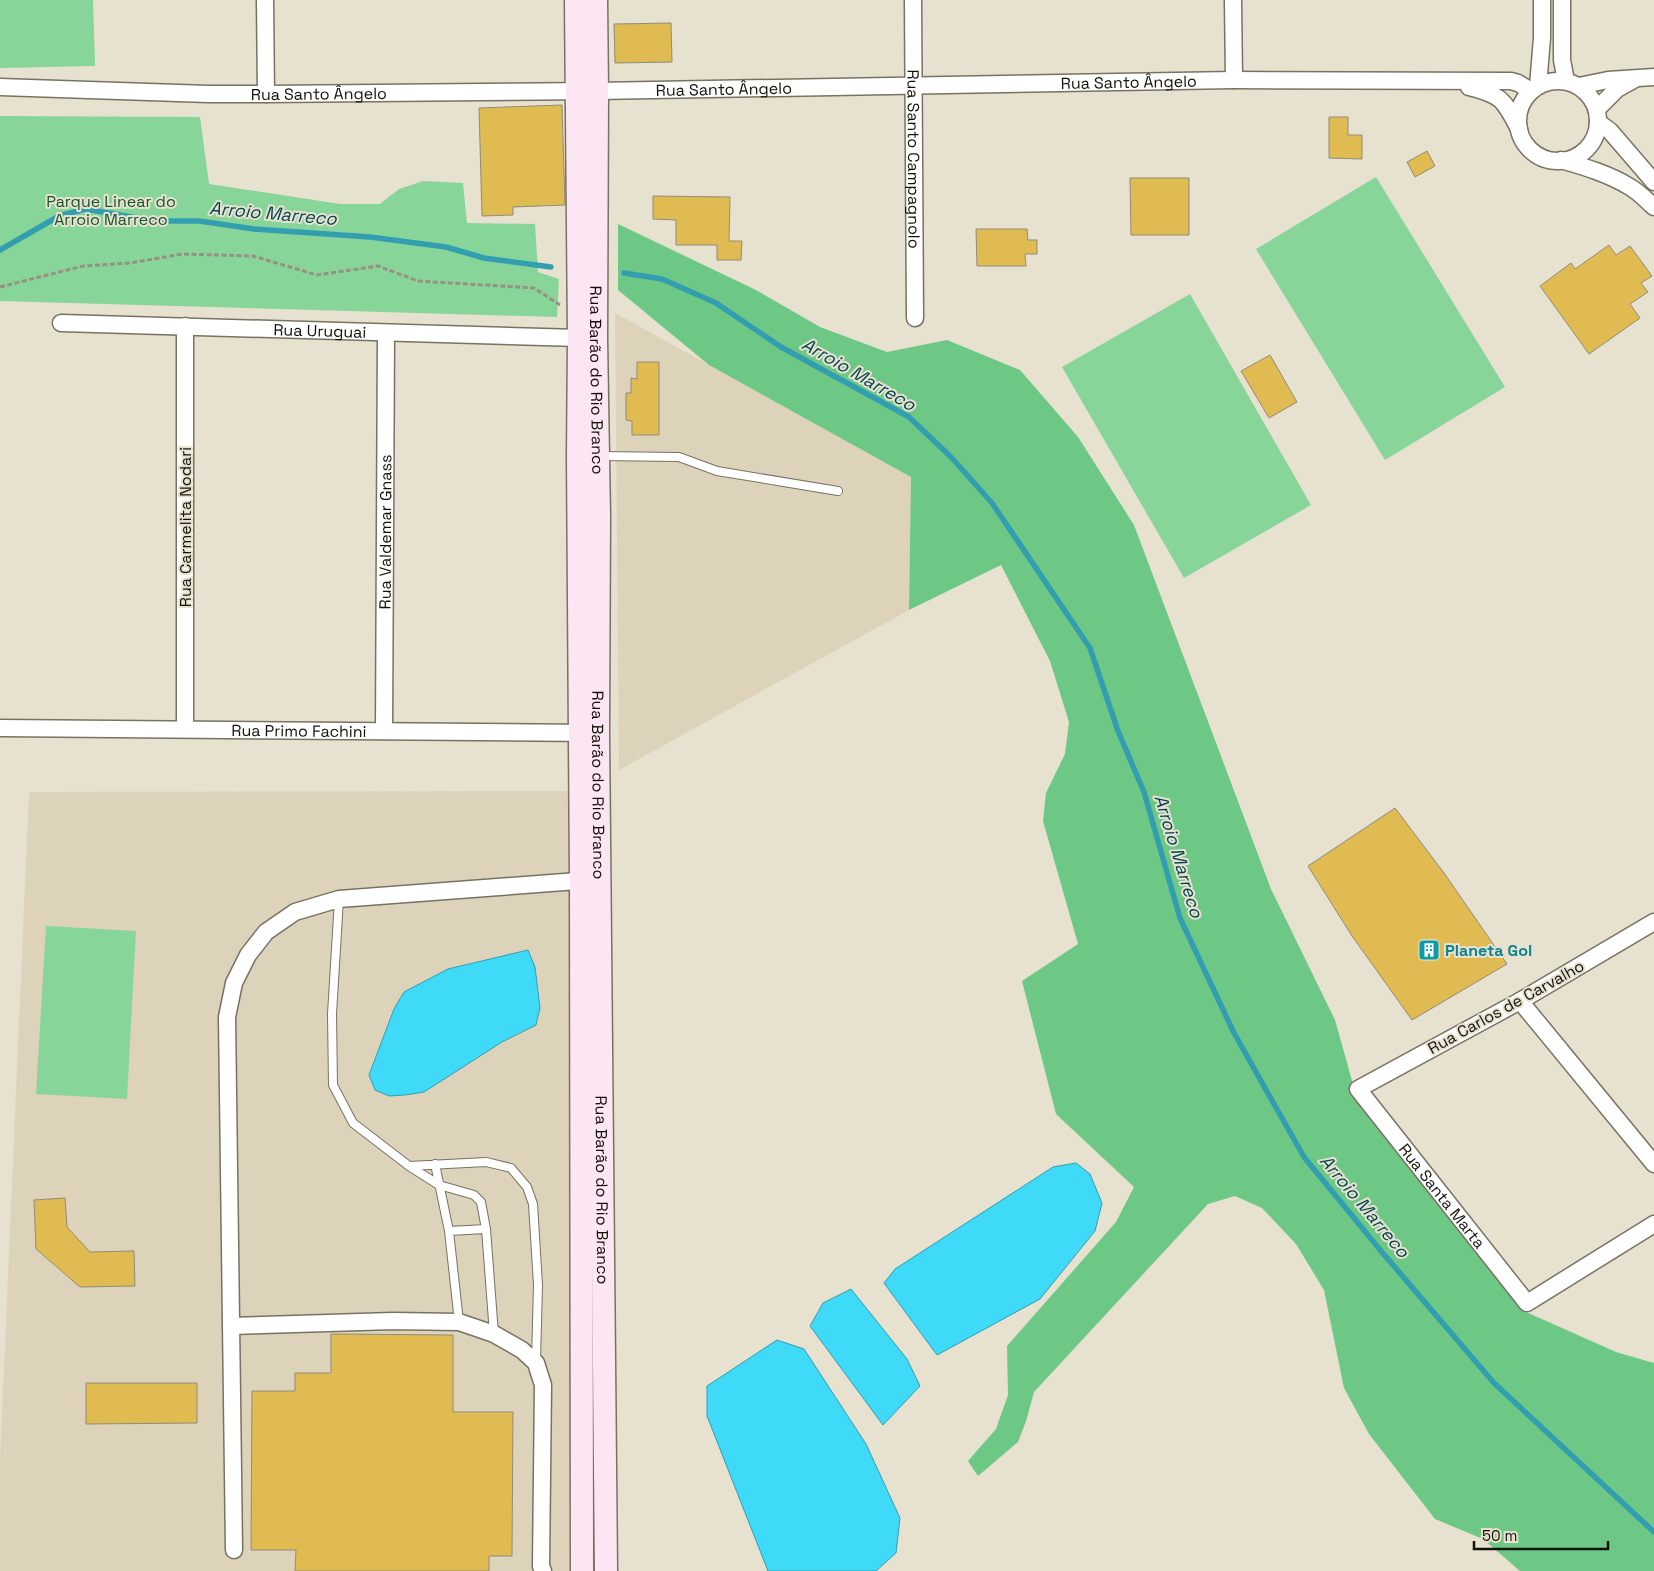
<svg xmlns="http://www.w3.org/2000/svg" width="1654" height="1571" viewBox="0 0 1654 1571" font-family="'Space Grotesk',sans-serif">
	<style>
		.built { fill: #ddd3bb }
		.green { fill: #88d59a }
		.forest { fill: #6dc885 }
		.water { fill: #3fdaf7; stroke: #329eb0 }
		.lines { fill: none; stroke-linecap: round; stroke-linejoin: round }
		.stream { stroke: #329eb0; stroke-width: 5.5 }
		.building { fill: #e0bb52; stroke: #918b7a }
		.service-casing { stroke: #787263; stroke-width: 10 }
		.minor-casing { stroke: #787263; stroke-width: 19 }
		.secondary-casing { stroke: #787263; stroke-width: 25 }
		.path { stroke: #969183; stroke-width: 3; stroke-dasharray: 5 2.5; stroke-linecap: butt }
		.service { stroke: #fff; stroke-width: 8 }
		.minor { stroke: #fff; stroke-width: 16 }
		.secondary { stroke: #fde6f3; stroke-width: 22 }
		.labels { text-anchor: middle; dominant-baseline: central; stroke-width: 4; stroke-linejoin: round; paint-order: stroke }
		.street-label { font-size: 16px; fill: #14110b; stroke: #e7e1cf }
		.park-label { font-size: 16px; fill: #13552a; stroke: #e7e1cf }
		.culture-label { font-size: 16px; font-weight: bold; fill: #0d838f; stroke: #e7e1cf; text-anchor: start }
		.water-label { font-size: 18px; font-style: italic; fill: #004551; stroke: #e7e1cf }
	</style>
	<rect width="100%" height="100%" fill="#e7e1cf"/>
	<path class="built" d="M615,313L911,477L909,610L619,770Z
		M575,791L572,1571H0V1460L29,792Z"/>
	<path class="green" d="M0,0H93L95,66L0,68Z
		M0,116L200,117L209,184L340,204H380L399,189L423,181L463,183L467,223L535,224L538,272L559,279L557,317L0,301Z
		M1376,177L1505,387L1385,460L1256,249Z
		M1190,294L1311,505L1184,578L1062,367Z
		M46,926L136,931L127,1099L36,1094Z"/>
	<path class="forest" d="M618,224L756,290L820,327L887,352L947,340L1020,370L1078,437L1134,525L1271,889L1335,1020L1358,1102L1526,1312L1616,1352L1654,1363V1571H1520L1483,1539L1435,1519L1369,1434L1344,1388L1324,1290L1296,1244L1262,1208L1235,1196L1208,1204L1034,1392L1026,1421L1018,1442L978,1476L968,1461L996,1429L1008,1395L1007,1346L1116,1222L1134,1187L1056,1114L1022,981L1078,944L1043,821L1046,793L1065,754L1069,722L1050,661L1001,565L909,610L911,477L709,365L618,290Z"/>
	<path class="water" d="M528,950L535,967L540,1008L536,1025L502,1042L424,1092L405,1095L389,1096L375,1090L369,1075L394,1009L404,992L448,969Z
		M1076,1163L1090,1174L1102,1203L1095,1231L1040,1299L937,1355L884,1283L895,1269L1053,1167Z
		M851,1289L907,1359L920,1386L883,1425L810,1326L823,1303Z
		M777,1340L804,1349L866,1444L900,1518L896,1553L876,1571H768L707,1416V1386Z"/>
	<g class="lines">
		<path class="stream" d="M0,250L59,216L85,209L155,221H199L254,229L370,237L446,247L484,258L551,267
			M624,273L662,279L716,303L781,347L909,417L951,457L992,503L1090,648L1118,731L1144,792L1180,918L1234,1033L1304,1157L1381,1251L1494,1383L1654,1532"/>
	</g>
	<path class="building" d="M671,23L672,62L615,63L614,24Z
		M562,105L565,205L513,207V215L482,216L479,108Z
		M1329,117H1348V135H1362V159L1329,158Z
		M1427,151L1435,166L1415,177L1407,162Z
		M1130,178H1189V235H1131Z
		M653,196L730,197L729,241H742L741,260H717V245H676V220L653,219Z
		M976,229H1027L1028,240H1037V254H1025L1026,266H977Z
		M1609,245L1616,255L1630,246L1652,276L1641,283L1648,292L1630,304L1640,318L1589,354L1540,286L1571,263L1575,269Z
		M1270,355L1297,402L1269,418L1241,371Z
		M637,362H659V435H632V421L626,420V393H631V378L637,379Z
		M1395,808L1444,873L1507,964L1412,1020L1352,936L1308,866Z
		M65,1198L67,1227L90,1252L134,1251L135,1286L80,1287L36,1249L34,1200Z
		M331,1334L453,1335V1412H513L512,1556H489V1571H295L296,1550H251L252,1391H295V1373H331Z
		M86,1383H197V1423L86,1424Z"/>
	<g class="lines">
		<g class="service-casing">
			<path id="service" d="M599,456L679,457L717,471L838,491
				M339,899L332,1014L333,1085L353,1123L409,1166L486,1162L511,1168L527,1187L533,1204L538,1285L536,1361
				M435,1164L449,1231L459,1322
				M409,1166L439,1185L474,1195L481,1202L486,1229L494,1334
				M449,1231L486,1229"/>
		</g>
		<g class="minor-casing">
			<g id="minor">
				<path d="M265,0L266,94"/>
				<path id="s1" d="M913,0L915,318"/>
				<path d="M1233,0L1234,80"/>
				<path d="M1562,0V60L1566,81"/>
				<circle cx="1558" cy="121" r="40"/>
				<path d="M1538,86L1542,38V0"/>
				<path d="M1579,86L1608,80L1654,77"/>
				<path id="s2" d="M0,87L208,94H266L597,91L1234,80L1511,81L1518,83L1531,91"/>
				<path d="M1469,87C1502,95 1504,100 1519,129"/>
				<path d="M1597,109L1617,89L1635,79"/>
				<path d="M1598,122L1610,131L1654,182"/>
				<path d="M1561,160C1585,167 1609,174 1630,187C1639,192 1646,200 1654,207"/>
				<path id="s3" d="M61,323L579,338"/>
				<path id="s4" d="M0,728L591,733"/>
				<path d="M185,729V326"/>
				<path id="s5" d="M384,731L386,333"/>
				<path id="s6" d="M1654,922L1520,1001L1358,1089L1527,1303L1654,1224"/>
				<path d="M1520,1001L1654,1164"/>
				<path d="M231,1326L393,1321L459,1322L494,1334L522,1350L536,1363L543,1385L541,1566L543,1571"/>
				<path d="M234,1550L227,1017L234,983L248,955L266,932L295,912L339,899L591,880"/>
			</g>
		</g>
		<g class="secondary-casing">
			<g id="secondary">
				<path d="M576,0L579,338L578,456L581,880L582,1571"/>
				<path id="s7" d="M596,0L597,91L596,338L599,516L598,733L606,1571"/>
			</g>
		</g>
		<path class="path" d="M0,287L83,266L130,263L183,254L253,256L317,275L378,266L418,281L534,288L560,305"/>
		<use href="#service" class="service"/>
		<use href="#minor" class="minor"/>
		<use href="#secondary" class="secondary"/>
	</g>
	<defs>
		<g id="building-square" transform="scale(1.125)"><rect x="-9" y="-9" width="18" height="18" rx="4" fill="#0f9aa8" stroke="#e7e1cf"/><path d="M-4-6H4V6H1V3H-1V6H-4ZM-2.5-4.3h1.7v1.8h-1.7ZM.8-4.3h1.7v1.8H.8ZM-2.5-1h1.7V.8h-1.7ZM.8-1h1.7V.8H.8Z" fill="#fff"/></g>
	</defs>
	<g fill-rule="evenodd">
		<use href="#building-square" x="1429" y="950"/>
	</g>
	<g class="labels">
		<g class="street-label">
			<text stroke="none"><textPath href="#s2" startOffset="1129">Rua Santo Ângelo</textPath></text>
			<text stroke="none"><textPath href="#s2" startOffset="724">Rua Santo Ângelo</textPath></text>
			<text stroke="none"><textPath href="#s2" startOffset="319">Rua Santo Ângelo</textPath></text>
			<text stroke="none"><textPath href="#s1" startOffset="159">Rua Santo Campagnolo</textPath></text>
			<text stroke="none"><textPath href="#s3" startOffset="259">Rua Uruguai</textPath></text>
			<text stroke="none"><textPath href="#s7" startOffset="380">Rua Barão do Rio Branco</textPath></text>
			<text transform="translate(185 527) rotate(-90)">Rua Carmelita Nodari</text>
			<text stroke="none"><textPath href="#s5" startOffset="199">Rua Valdemar Gnass</textPath></text>
			<text stroke="none"><textPath href="#s4" startOffset="299">Rua Primo Fachini</textPath></text>
			<text stroke="none"><textPath href="#s7" startOffset="785">Rua Barão do Rio Branco</textPath></text>
			<text transform="translate(1506 1007) rotate(-29)">Rua Carlos de Carvalho</text>
			<text stroke="none"><textPath href="#s7" startOffset="1190">Rua Barão do Rio Branco</textPath></text>
			<text stroke="none"><textPath href="#s6" startOffset="476">Rua Santa Marta</textPath></text>
		</g>
		<g class="park-label">
			<text x="111" y="201">Parque Linear do<tspan x="111" dy="18">Arroio Marreco</tspan></text>
		</g>
		<g class="culture-label">
			<text x="1445" y="950">Planeta Gol</text>
		</g>
		<g class="water-label">
			<text transform="translate(273 213) rotate(5)">Arroio Marreco</text>
			<text transform="translate(859 374) rotate(30)">Arroio Marreco</text>
			<text transform="translate(1179 856) rotate(73)">Arroio Marreco</text>
			<text transform="translate(1365 1206) rotate(50)">Arroio Marreco</text>
		</g>
	</g>
	<path d="M1474 1541v8h134v-8" fill="none" stroke="#14110b" stroke-width="2.5"/>
	<text x="1482" y="1541" font-size="15" fill="#14110b" stroke="#e7e1cf" stroke-width="4" paint-order="stroke">50 m</text>
</svg>
